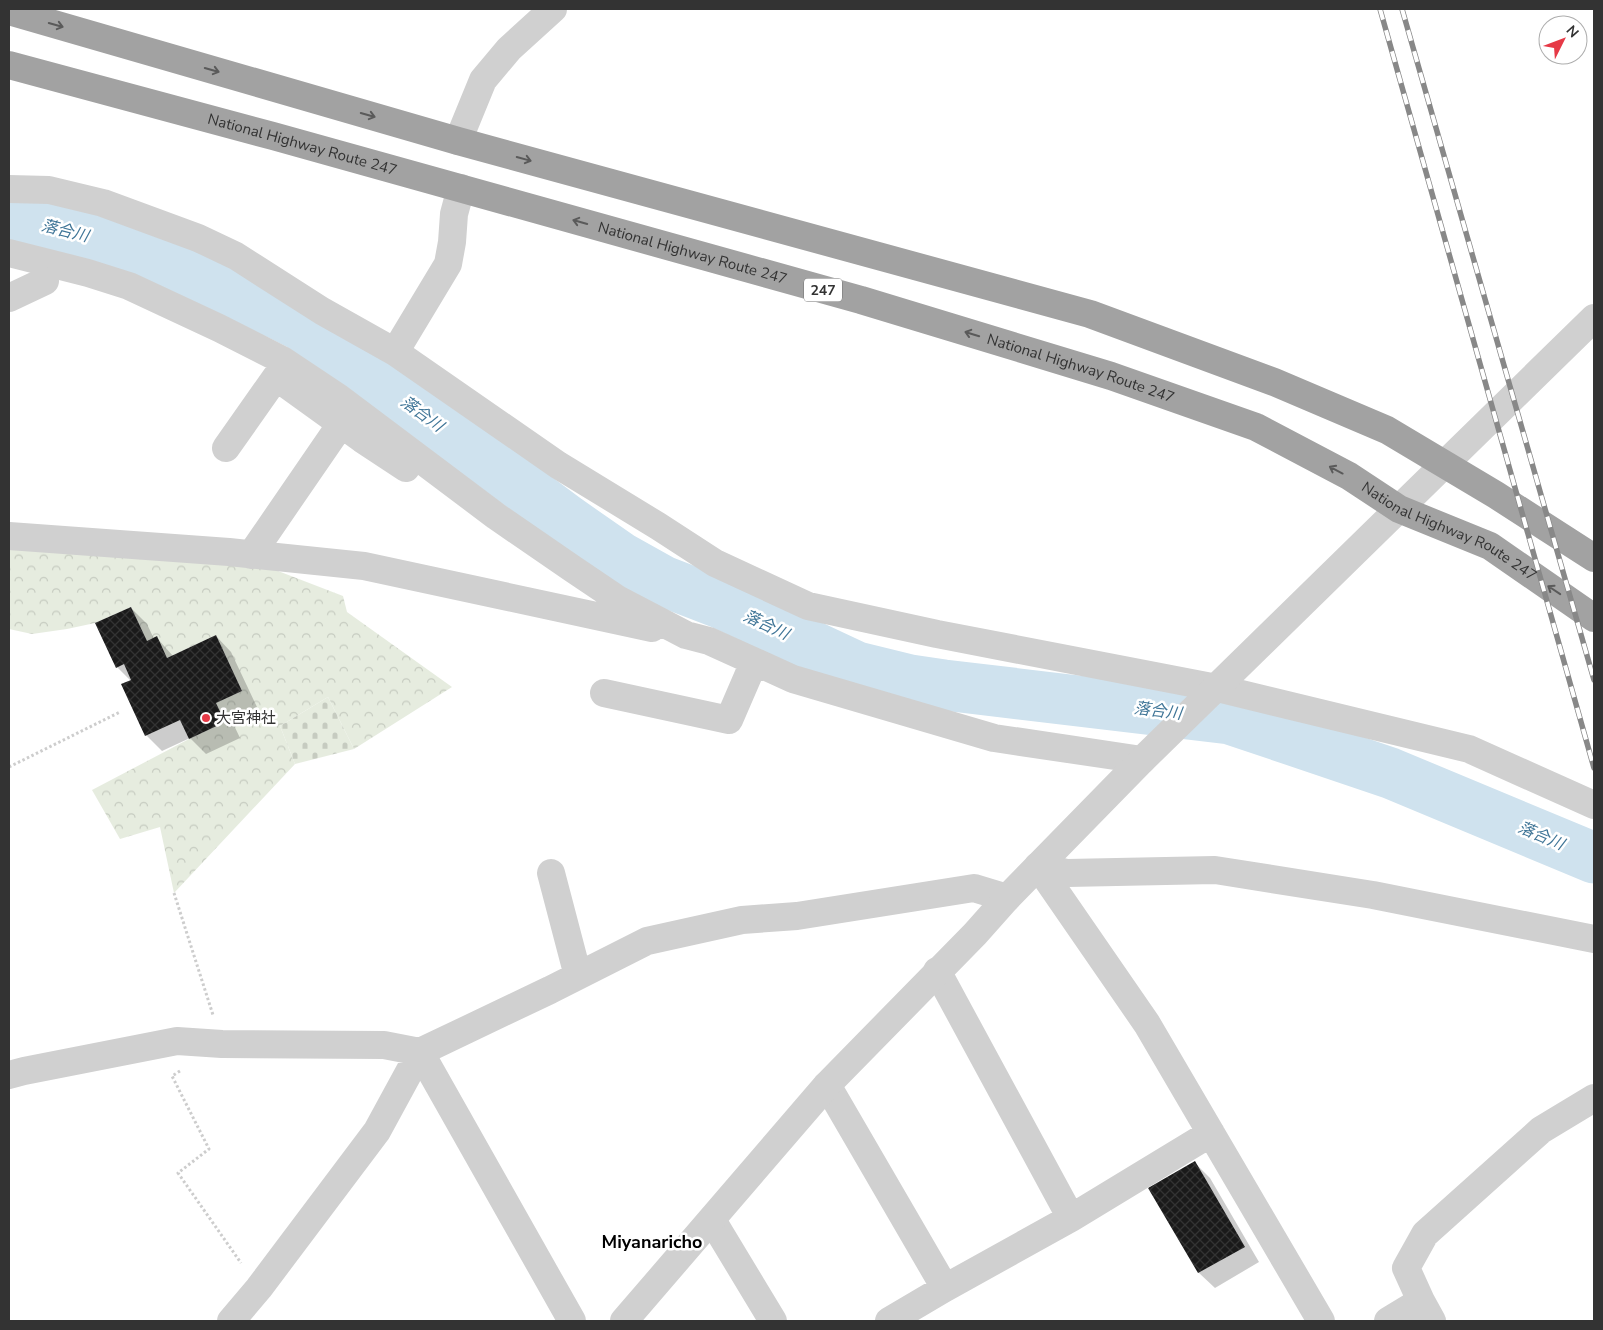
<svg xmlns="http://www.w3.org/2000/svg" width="1603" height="1330" viewBox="0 0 1603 1330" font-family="'Nunito Sans','Noto Sans JP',sans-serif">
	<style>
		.forest { fill: url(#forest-crowns) }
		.cemetery { fill: url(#cemetery-stones) }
		.shadow { fill: #0003 }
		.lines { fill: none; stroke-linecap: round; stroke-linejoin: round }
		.river { stroke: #cfe2ee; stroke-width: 51 }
		.building { fill: url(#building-cross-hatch) }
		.path { stroke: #cdcdcd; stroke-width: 3; stroke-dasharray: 2.5 2.5; stroke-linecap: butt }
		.minor { stroke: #d0d0d0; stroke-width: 28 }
		.tertiary { stroke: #d0d0d0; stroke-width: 28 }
		.trunk { stroke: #a2a2a2; stroke-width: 28 }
		.rail-casing { stroke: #888; stroke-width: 5.5 }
		.rail { stroke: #fff; stroke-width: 4; stroke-dasharray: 11; stroke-linecap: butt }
		.oneway { stroke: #5a5a5a }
		.poi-dot { fill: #e63946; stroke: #fff; stroke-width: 2 }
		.labels { text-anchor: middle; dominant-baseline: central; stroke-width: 5; stroke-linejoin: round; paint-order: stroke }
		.shield { fill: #fff; stroke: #707070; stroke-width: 1 }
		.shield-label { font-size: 14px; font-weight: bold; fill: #333 }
		.street-label { font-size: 15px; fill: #333; stroke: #fff }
		.poi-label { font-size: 15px; fill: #333; stroke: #fff; text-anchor: start }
		.water-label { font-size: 16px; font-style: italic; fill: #3f7597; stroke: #fff }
		.quarter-label { font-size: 18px; font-weight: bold; fill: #000; stroke: #fff }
	</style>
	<defs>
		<pattern id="forest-crowns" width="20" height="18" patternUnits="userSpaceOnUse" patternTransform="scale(1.25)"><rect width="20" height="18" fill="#e6ecdf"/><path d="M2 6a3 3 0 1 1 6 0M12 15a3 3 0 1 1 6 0" fill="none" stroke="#c6cbc0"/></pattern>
		<pattern id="cemetery-stones" width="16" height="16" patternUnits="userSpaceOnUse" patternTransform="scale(1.25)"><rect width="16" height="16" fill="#e6ecdf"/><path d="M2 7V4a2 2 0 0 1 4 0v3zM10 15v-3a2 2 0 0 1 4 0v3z" fill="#c6cbc0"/></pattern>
		<pattern id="building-cross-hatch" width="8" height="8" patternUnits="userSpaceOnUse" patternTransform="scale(1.25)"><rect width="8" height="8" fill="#1a1a1a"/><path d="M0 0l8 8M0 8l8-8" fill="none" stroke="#333"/></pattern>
	</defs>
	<rect width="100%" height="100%" fill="#fff"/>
	<path class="forest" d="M9,536L229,552L343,596L347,612L452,687L354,749L328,697L280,726L295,764L174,893L160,827L120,839L92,790L189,739L225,722L216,703L242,691L216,635L167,658L157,637L147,641L131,607L95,623L67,629L32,634L9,629Z"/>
	<path class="cemetery" d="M328,697L354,749L295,764L280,726Z"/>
	<path class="shadow" d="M131,608L147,624L154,639L157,638L173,656L216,636L231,652L257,707L231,719L240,738L206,754L190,738L162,751L146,735L131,681L117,667Z
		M1195,1163L1210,1178L1259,1262L1215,1288L1199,1273L1150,1188Z"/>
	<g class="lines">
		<path class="river" d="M9,220L56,227L145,254L278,314L300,325L411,404L567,520L620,557L663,581L720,603L857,667L910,680L944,685L1230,719L1390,773L1594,858"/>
	</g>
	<path class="building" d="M131,607L147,641L157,636L167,658L216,635L242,691L216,703L225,722L189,739L180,720L145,736L121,684L131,680L124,664L116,668L95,623Z
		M1195,1161L1245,1247L1198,1273L1148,1188Z"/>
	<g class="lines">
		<path class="path" d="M9,767L120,712
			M174,893L213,1015
			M180,1071L172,1076L209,1149L178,1173L241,1263"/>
		<path class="minor" d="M458,141L483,80L509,49L553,9
			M9,189L49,190L103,203L198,238L236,256L322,311L395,352L558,465L658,526L715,563L808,606L937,634L1217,688L1469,749L1594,805
			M9,253L88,273L129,286L219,328L282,360L339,398L496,516L573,569L619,600L686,635L709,641L793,679L994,738L1142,760
			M395,352L448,264L452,242L454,214L461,188
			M226,448L276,377L362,439L406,468
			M9,536L229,552L364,566L652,628
			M251,555L341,424
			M604,693L729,720L754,662
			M1038,866L1067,873L1215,870L1373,895L1594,939
			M1038,866L1147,1024L1321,1321
			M551,873L578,976
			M937,971L1071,1218
			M9,1075L24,1071L177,1041L222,1044L384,1045L420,1052L572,1321
			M827,1085L945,1288
			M712,1220L773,1321
			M1421,1301L1432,1321
			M231,1321L259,1288L377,1131L420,1052L550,990L647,941L742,920L797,916L974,888L1007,898
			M889,1321L945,1288L1071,1218L1211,1133
			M1388,1321L1421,1301L1406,1268L1425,1234L1541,1130L1594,1098"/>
		<path class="tertiary" d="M9,298L45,281
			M624,1321L827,1085L975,934L1007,898L1142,760L1594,318"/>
		<g class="trunk">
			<path d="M9,11L458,141L1090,314L1274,382L1387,430L1496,495L1594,558"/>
			<path id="s1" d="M9,65L273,136L861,300L1111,376L1256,427L1349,476L1399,509L1490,546L1594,618"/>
		</g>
		<g class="rail-casing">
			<path id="rail" d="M1380,9L1594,768
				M1402,9L1594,680"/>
		</g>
		<use href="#rail" class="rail"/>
	</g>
	<defs><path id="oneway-shaft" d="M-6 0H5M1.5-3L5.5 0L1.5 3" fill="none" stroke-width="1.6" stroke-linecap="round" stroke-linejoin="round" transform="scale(1.25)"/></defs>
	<g class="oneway">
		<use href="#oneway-shaft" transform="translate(56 25) rotate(16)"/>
		<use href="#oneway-shaft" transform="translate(212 70) rotate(16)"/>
		<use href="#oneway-shaft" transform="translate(368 115) rotate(16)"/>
		<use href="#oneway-shaft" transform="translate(524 159) rotate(15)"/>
		<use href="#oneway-shaft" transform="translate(580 222) rotate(-164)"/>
		<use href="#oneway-shaft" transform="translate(972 334) rotate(-163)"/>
		<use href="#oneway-shaft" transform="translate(1336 470) rotate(-152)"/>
		<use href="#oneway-shaft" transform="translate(1554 590) rotate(-146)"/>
	</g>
	<circle class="poi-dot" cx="206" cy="718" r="5"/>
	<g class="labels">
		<rect class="shield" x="804" y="278.5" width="38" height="23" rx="4"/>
		<g class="shield-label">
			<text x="823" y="290">247</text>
		</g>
		<g class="street-label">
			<text stroke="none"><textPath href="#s1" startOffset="304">National Highway Route 247</textPath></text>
			<text stroke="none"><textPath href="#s1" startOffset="709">National Highway Route 247</textPath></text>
			<text stroke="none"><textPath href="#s1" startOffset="1114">National Highway Route 247</textPath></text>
			<text stroke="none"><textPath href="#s1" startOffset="1519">National Highway Route 247</textPath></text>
		</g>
		<g class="poi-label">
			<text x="216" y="718">大宮神社</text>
		</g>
		<g class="water-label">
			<text transform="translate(65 231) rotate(14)">落合川</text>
			<text transform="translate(422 414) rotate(36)">落合川</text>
			<text transform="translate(766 625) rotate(25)">落合川</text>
			<text transform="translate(1158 711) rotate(7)">落合川</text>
			<text transform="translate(1541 836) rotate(23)">落合川</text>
		</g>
		<g class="quarter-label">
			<text x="652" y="1242">Miyanaricho</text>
		</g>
	</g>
	<rect width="1603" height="1330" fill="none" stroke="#333333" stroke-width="20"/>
	<g transform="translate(1563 40) rotate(48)"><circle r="24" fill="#ffffff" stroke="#adadad"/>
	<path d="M0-4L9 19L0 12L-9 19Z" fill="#e63946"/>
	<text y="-8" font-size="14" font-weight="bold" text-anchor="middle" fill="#333333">N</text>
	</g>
</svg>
